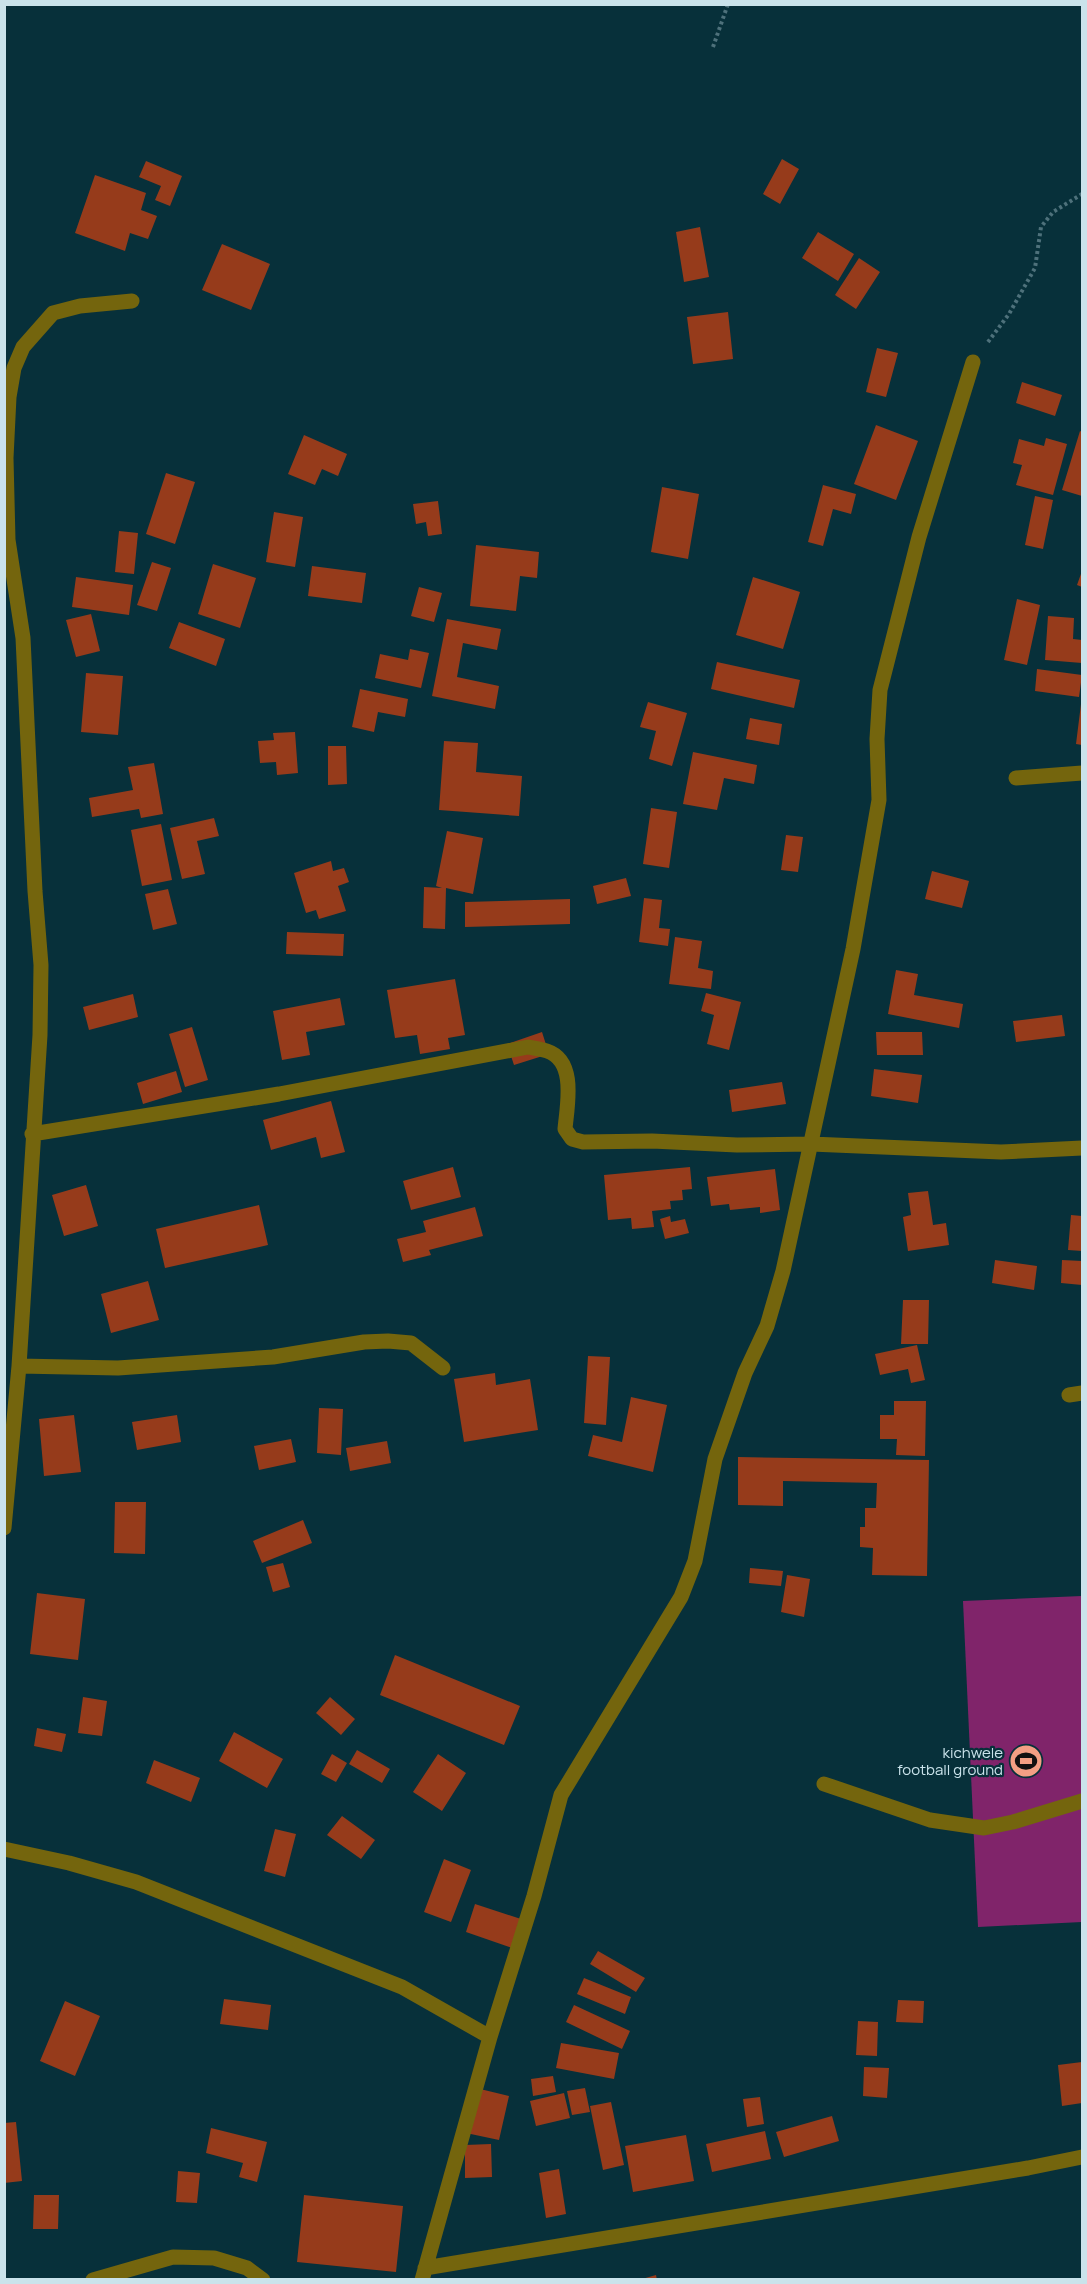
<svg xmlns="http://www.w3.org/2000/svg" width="1087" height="2284" viewBox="0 0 1087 2284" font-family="Manrope,sans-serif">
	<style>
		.grass { fill: #80246a }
		.building { fill: #963b1b }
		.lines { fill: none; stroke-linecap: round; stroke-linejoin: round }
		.path { stroke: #4e717b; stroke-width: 4; stroke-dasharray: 3 3; stroke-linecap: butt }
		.street { stroke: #74650d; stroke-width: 15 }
		.labels { text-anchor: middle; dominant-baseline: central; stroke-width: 4.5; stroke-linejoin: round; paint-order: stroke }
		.poi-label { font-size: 15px; fill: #cae3eb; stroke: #07303a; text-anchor: end }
	</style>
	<rect width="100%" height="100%" fill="#07303a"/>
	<path class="grass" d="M1082,1596V1922L978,1927L963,1601Z"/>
	<path class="building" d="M782,159L799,169L780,204L763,194Z
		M146,161L182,176L170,206L155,200L161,186L139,177Z
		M95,175L146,193L141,210L157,216L148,239L130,233L125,251L75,233Z
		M700,227L709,277L684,282L676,232Z
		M818,232L854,254L838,281L802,258Z
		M222,244L270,264L251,310L202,290Z
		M859,258L880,272L856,309L835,295Z
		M728,312L733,359L693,364L687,317Z
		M877,348L898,353L886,397L866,392Z
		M1022,382L1062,395L1055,416L1016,403Z
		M876,425L918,441L896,500L854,484Z
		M1080,431L1082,432V496L1062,490Z
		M304,435L347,454L338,476L322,469L315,485L288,474Z
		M1046,438L1067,444L1053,495L1016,485L1022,465L1013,463L1019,439L1044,446Z
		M166,473L195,482L175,544L146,534Z
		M823,485L856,494L851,514L833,509L823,546L808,542Z
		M662,487L699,494L688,559L651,552Z
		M1035,496L1053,500L1043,549L1025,545Z
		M438,501L442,534L428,536L426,522L416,524L413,504Z
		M274,512L303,517L295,567L266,562Z
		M119,531L138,533L134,574L115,572Z
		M476,545L539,552L537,578L520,576L516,611L470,606Z
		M152,562L171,568L157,611L137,605Z
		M213,564L256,578L240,628L198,614Z
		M312,566L366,573L362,603L308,596Z
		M1082,571V587L1077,585Z
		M76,577L133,585L129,615L72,607Z
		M753,577L800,592L783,649L736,635Z
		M419,587L442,593L434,622L411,616Z
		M1017,599L1040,605L1027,665L1004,660Z
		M91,614L100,651L76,657L66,620Z
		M1048,616L1074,618L1073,639L1082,640V663L1045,660Z
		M447,619L501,629L497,650L463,643L457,677L499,686L495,709L432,696Z
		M179,622L225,639L216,666L169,648Z
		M410,649L429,653L421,688L375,678L380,654L408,660Z
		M717,662L800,680L794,708L711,689Z
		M1037,669L1082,675L1079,697L1035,691Z
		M86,673L123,676L118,735L81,732Z
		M360,689L408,699L405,717L378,712L374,732L352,727Z
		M648,702L687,713L672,766L649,759L656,731L640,727Z
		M1081,704H1082V745L1076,744Z
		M750,718L782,724L779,745L746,739Z
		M295,732L298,773L277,775L276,762L260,763L258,741L274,740L273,733Z
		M444,741L478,743L476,772L522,776L519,816L439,810Z
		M328,746H346L347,784L328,785Z
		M693,752L757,765L754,784L724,778L717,810L683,804Z
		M154,763L163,814L141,818L139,809L92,817L89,798L133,790L128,767Z
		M651,808L677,812L669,868L643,864Z
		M214,818L219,836L197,841L205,874L182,879L170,828Z
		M161,824L172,880L142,886L131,830Z
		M447,831L483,838L473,894L446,888L445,929L423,928L424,887L442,888L436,886Z
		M786,835L803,837L798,872L781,870Z
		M331,861L333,871L344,868L349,882L338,886L346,911L319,919L316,910L306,913L294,873Z
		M932,871L969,881L962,908L925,899Z
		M626,878L631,896L597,904L593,886Z
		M168,889L177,924L153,930L145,894Z
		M644,898L662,900L659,928L670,929L668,946L639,942Z
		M570,899V924L465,927V902Z
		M287,932L344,934L343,956L286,954Z
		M675,937L702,941L698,968L713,971L711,989L669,984Z
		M896,970L918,974L914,995L963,1004L959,1028L888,1014Z
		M455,979L465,1035L448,1038L450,1049L420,1054L417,1035L395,1038L387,990Z
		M706,993L741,1002L729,1050L707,1044L714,1015L701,1011Z
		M133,994L138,1017L89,1030L83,1007Z
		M340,998L345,1025L306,1032L310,1055L282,1060L273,1011Z
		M1062,1015L1065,1036L1016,1042L1013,1021Z
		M192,1027L208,1080L185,1087L169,1034Z
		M542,1032L549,1054L514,1065L507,1044Z
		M876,1032H922L923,1055H877Z
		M874,1069L922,1075L918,1103L871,1096Z
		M176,1071L182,1092L143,1104L137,1083Z
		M782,1082L786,1104L732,1112L729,1090Z
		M331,1101L345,1152L321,1158L316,1137L271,1150L263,1120Z
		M453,1167L461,1197L411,1210L403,1181Z
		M690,1167L692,1189L682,1190L683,1200L670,1201L671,1209L652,1211L654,1227L632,1229L631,1218L608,1220L604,1175Z
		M775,1169L780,1210L760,1213V1207L730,1210L729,1204L711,1206L707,1177Z
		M86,1185L98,1226L64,1236L52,1195Z
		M928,1191L933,1225L946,1223L949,1245L908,1251L903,1217L911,1215L908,1193Z
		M259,1205L268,1245L165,1268L156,1229Z
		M475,1207L483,1236L429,1250L431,1255L403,1262L397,1239L426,1232L423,1221Z
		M1071,1215L1082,1216V1251L1068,1250Z
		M670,1216L671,1222L685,1219L689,1233L665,1239L660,1219Z
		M995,1260L1037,1266L1034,1290L992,1283Z
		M1062,1260L1082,1261V1285L1061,1283Z
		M148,1281L159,1320L111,1333L101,1294Z
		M903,1300H929L928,1344H901Z
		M917,1345L925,1380L911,1383L908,1369L880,1375L875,1354Z
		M588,1356L610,1357L606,1425L584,1423Z
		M495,1373L496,1385L530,1379L538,1430L464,1442L454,1379Z
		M631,1397L667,1405L653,1472L588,1456L593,1435L622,1442Z
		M894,1401H926L925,1456L896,1455L897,1439H880V1415H894Z
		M319,1408L343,1409L341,1455L317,1453Z
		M74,1415L81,1472L44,1476L39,1419Z
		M177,1415L181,1442L137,1450L132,1422Z
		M291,1439L296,1462L259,1470L254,1446Z
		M387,1441L391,1463L350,1471L346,1448Z
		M738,1457L929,1460L927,1576L872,1575L873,1548L860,1547V1527H865V1508H876L877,1483L783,1481V1506L738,1505Z
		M115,1502H146L145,1554L114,1553Z
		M303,1520L312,1543L262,1563L253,1541Z
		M283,1563L290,1587L273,1592L266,1567Z
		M750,1568L783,1571L781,1586L749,1583Z
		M787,1575L810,1579L804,1617L781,1612Z
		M37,1593L85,1599L78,1660L30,1654Z
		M395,1655L520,1706L504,1745L380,1695Z
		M83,1697L107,1701L102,1736L78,1733Z
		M330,1697L355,1719L341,1735L316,1713Z
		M37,1728L66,1734L62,1752L34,1746Z
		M234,1732L283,1759L267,1788L219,1761Z
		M357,1750L390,1769L382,1783L349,1764Z
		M332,1754L347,1763L336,1782L321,1774Z
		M438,1754L466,1773L442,1811L413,1792Z
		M154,1760L200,1778L191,1802L146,1783Z
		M342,1816L375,1840L361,1859L327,1835Z
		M275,1829L296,1834L285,1877L264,1871Z
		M444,1859L471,1870L451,1922L424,1912Z
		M475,1904L521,1919L512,1948L466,1932Z
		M598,1951L645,1978L636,1992L590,1964Z
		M584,1978L631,1997L625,2014L577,1994Z
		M224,1999L271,2005L268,2030L220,2024Z
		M898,2000L924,2001L923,2023L896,2022Z
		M65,2001L100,2016L75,2076L40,2061Z
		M574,2005L630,2031L622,2049L566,2022Z
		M858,2021L878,2022L877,2056L856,2055Z
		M561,2043L619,2053L614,2079L556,2068Z
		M1082,2062V2103L1062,2106L1058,2065Z
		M864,2067L889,2068L887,2098L863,2096Z
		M553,2076L556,2092L533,2096L531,2079Z
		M476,2088L509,2096L499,2140L466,2133Z
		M585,2088L590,2112L572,2115L567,2091Z
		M564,2093L570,2118L536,2126L530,2101Z
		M760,2097L764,2124L747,2127L743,2099Z
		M611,2102L624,2165L603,2170L590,2106Z
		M832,2116L839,2141L784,2157L776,2132Z
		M16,2122L22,2181L4,2183V2123Z
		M211,2128L267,2142L257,2182L239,2177L243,2163L206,2153Z
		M765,2131L771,2159L712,2172L706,2144Z
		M686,2135L694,2181L633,2192L625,2146Z
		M491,2144L492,2177L465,2178V2145Z
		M559,2169L566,2214L546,2218L539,2173Z
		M178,2171L200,2173L197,2203L176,2202Z
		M34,2195H59L58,2229H33Z
		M304,2195L403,2206L396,2272L297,2262Z
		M656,2275L657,2280H642V2279Z"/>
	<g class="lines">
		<path class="path" d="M713,47L728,4
			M988,342L1009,314L1035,268L1041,227L1053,212L1082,194"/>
		<path class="street" d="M1016,778L1082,773
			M32,1134L279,1094L528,1047C534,1048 541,1049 547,1051C577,1061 567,1106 565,1129L572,1139L583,1142L652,1141L737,1145L811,1144L1001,1152L1082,1148
			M19,1366L118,1368L273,1357L364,1342L388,1341L411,1343L443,1368
			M1069,1395L1082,1393
			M4,1528L19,1366L40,1035L41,965L35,891L23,638L8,540L6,458L9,397L14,368L23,347L53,313L80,306L132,301
			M824,1784L930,1820L984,1828L1013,1822L1082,1801
			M4,1849L69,1863L136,1882L402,1987L490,2037
			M425,2268L1028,2168L1082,2157
			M93,2280L173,2257L214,2258L247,2268L263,2280
			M422,2280L490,2037L534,1896L561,1795L681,1597L695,1561L715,1459L745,1373L767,1326L783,1271L853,949L879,800L877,739L880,690L919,537L973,362"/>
	</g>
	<defs>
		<g id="stadium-disc" transform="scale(1.725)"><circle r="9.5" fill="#f39f84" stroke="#07303a"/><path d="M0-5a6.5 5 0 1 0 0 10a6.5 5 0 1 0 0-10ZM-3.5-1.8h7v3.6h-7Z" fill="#111"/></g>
	</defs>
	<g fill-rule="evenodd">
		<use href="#stadium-disc" x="1026" y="1761"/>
	</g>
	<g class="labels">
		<g class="poi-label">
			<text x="1003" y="1752">kichwele<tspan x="1003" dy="17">football ground</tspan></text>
		</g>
	</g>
	<rect width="1087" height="2284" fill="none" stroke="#cae3eb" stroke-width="12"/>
</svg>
